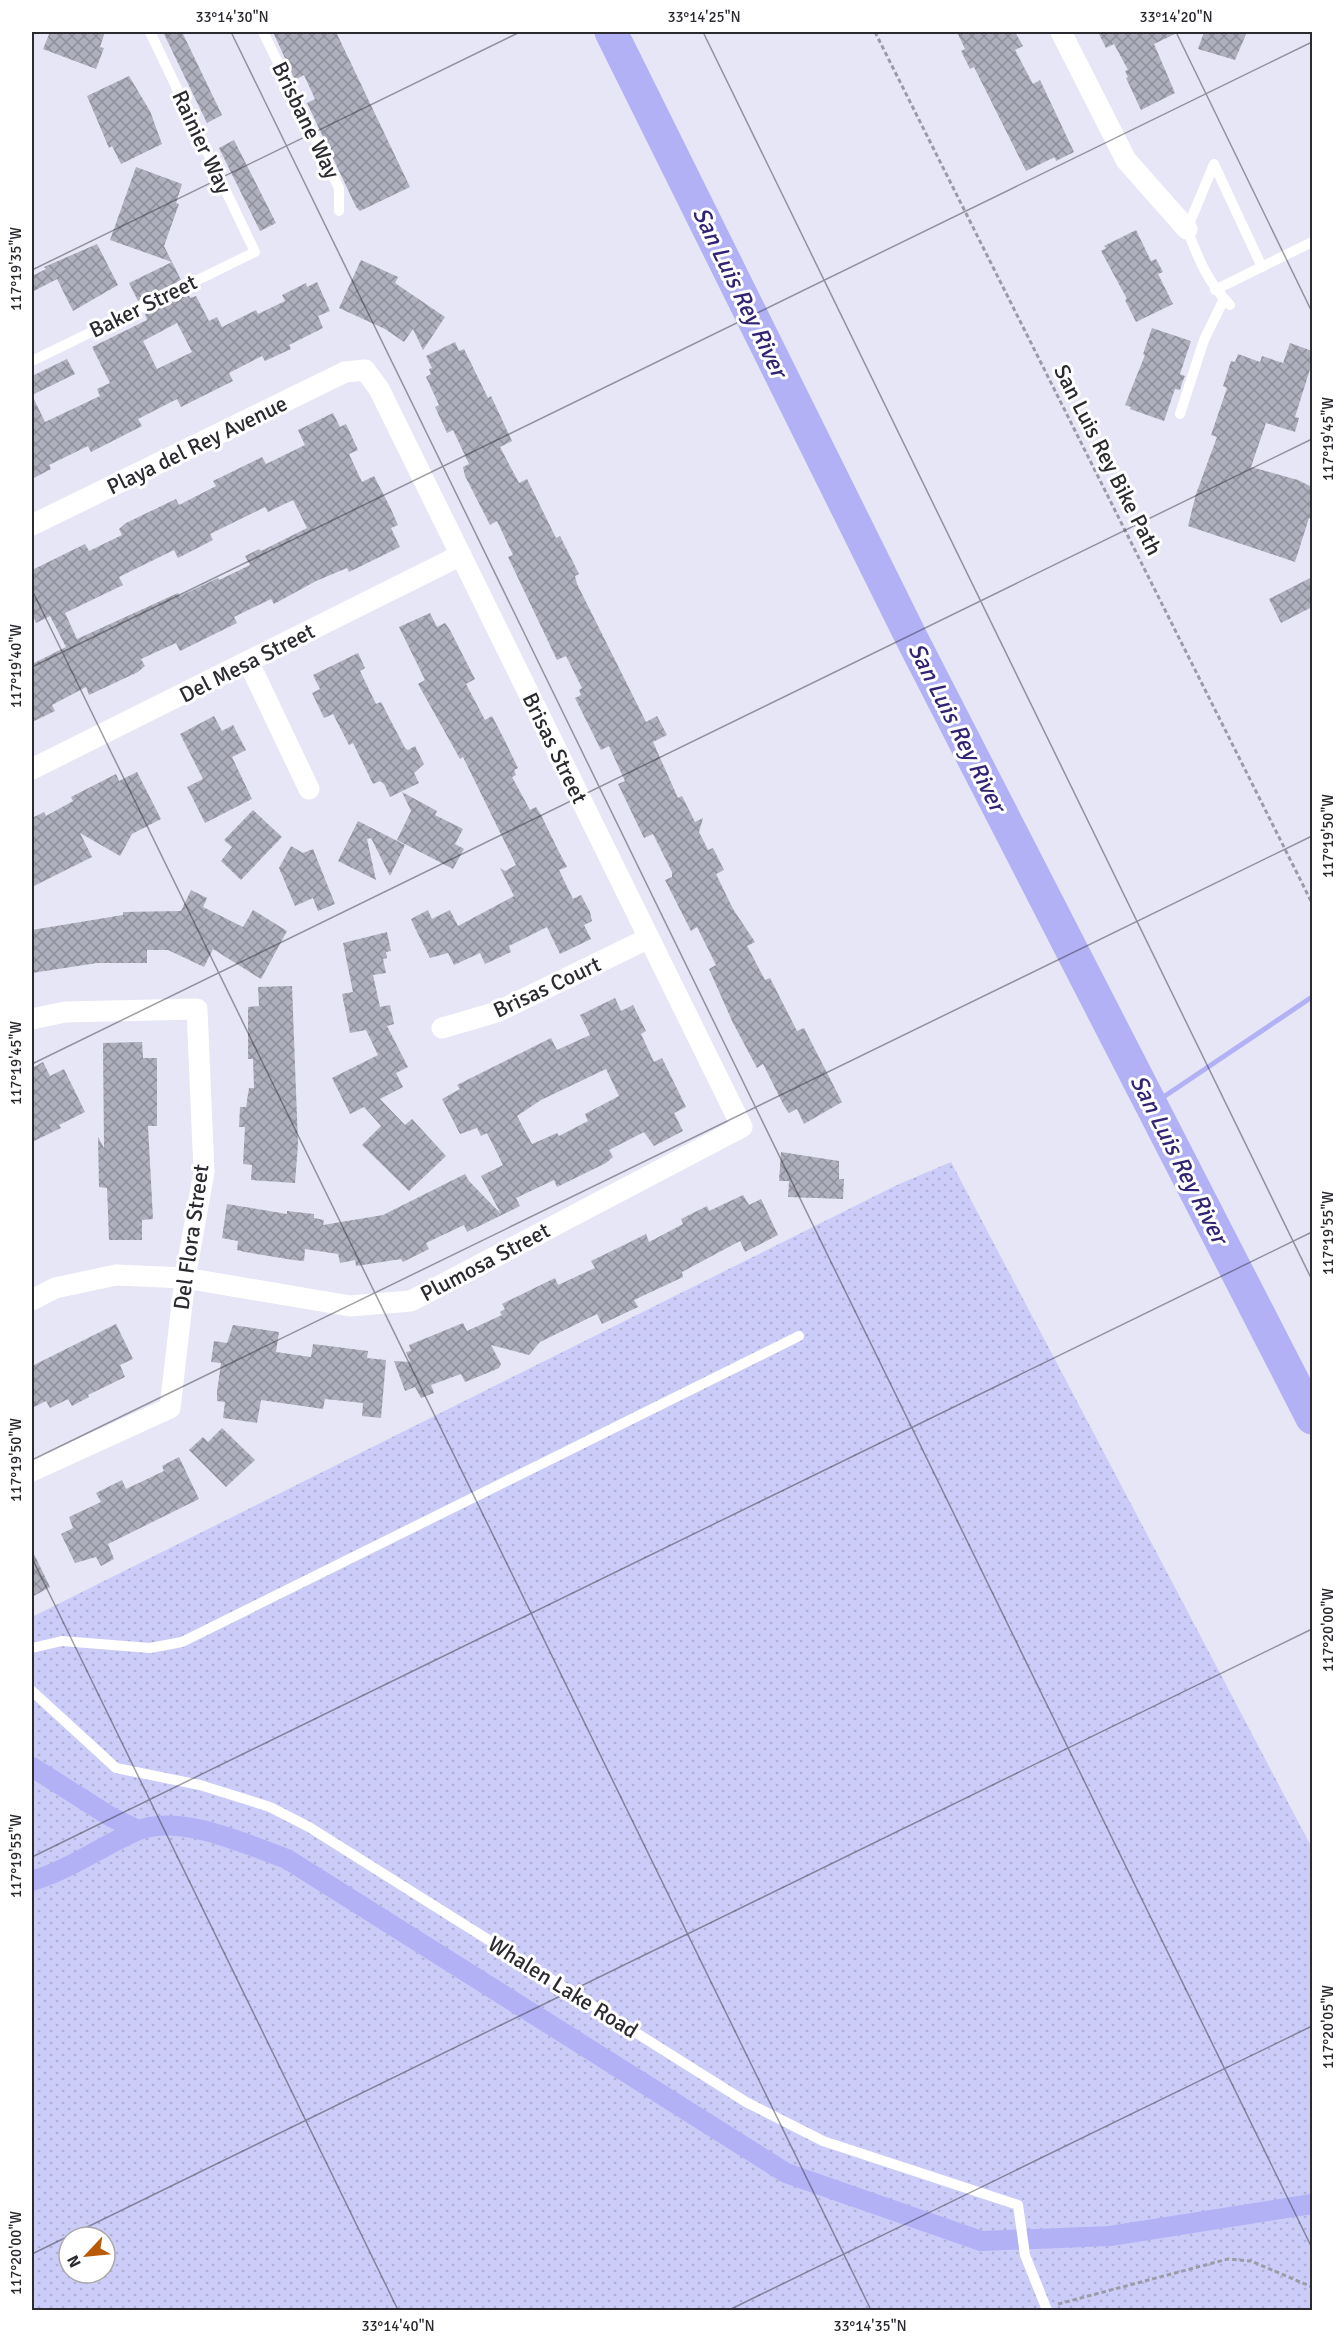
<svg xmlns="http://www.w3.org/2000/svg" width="1344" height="2342" viewBox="0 0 1344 2342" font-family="Signika,sans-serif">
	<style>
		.grass { fill: url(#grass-dots); fill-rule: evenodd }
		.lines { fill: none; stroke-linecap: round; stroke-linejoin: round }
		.stream { stroke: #b2b1f6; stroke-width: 5 }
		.canal { stroke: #b2b1f6; stroke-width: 20 }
		.river { stroke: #b2b1f6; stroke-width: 33 }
		.building { fill: url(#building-cross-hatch); fill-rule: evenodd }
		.path { stroke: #9b9ba7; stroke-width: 3; stroke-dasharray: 4.5 3; stroke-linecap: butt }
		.service { stroke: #fff; stroke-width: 10 }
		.minor { stroke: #fff; stroke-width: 21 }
		.ticks { fill: none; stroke: #2a2a30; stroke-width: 1.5; stroke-opacity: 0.45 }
		.labels { text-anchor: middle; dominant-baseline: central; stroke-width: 6; stroke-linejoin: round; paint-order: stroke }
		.street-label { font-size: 22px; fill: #2a2a30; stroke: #fff }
		.water-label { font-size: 24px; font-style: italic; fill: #322472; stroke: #fff }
		.neatline { fill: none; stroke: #2a2a30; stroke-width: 2 }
		.ticks-label { font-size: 15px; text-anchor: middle; fill: #2a2a30 }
	</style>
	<defs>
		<pattern id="grass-dots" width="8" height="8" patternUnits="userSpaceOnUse" patternTransform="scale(1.5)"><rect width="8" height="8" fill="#ccccf9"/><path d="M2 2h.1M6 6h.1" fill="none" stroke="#afafd6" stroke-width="1.8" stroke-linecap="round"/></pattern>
		<pattern id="building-cross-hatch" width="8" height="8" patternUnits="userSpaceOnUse" patternTransform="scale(1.5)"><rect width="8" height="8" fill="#afb0be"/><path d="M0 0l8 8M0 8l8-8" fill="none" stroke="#8f8f9b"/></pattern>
	</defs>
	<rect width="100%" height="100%" fill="#e6e6f6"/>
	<path class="grass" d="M951,1162L1312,1848V2310H32V1617L897,1185ZM69,2237H105V2273H69Z"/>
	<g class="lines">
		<path class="stream" d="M1150,1106L1312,997"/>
		<path class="canal" d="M32,1767L111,1817L138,1830
			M32,1881C69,1870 100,1847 136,1831C180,1813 245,1844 287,1859L786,2173L981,2241L1110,2236L1312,2204"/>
		<path class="river" d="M611,32L913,641L1312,1418"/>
	</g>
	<path class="building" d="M50,32H105L100,47L104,48L96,69L43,49Z
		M163,32H182L222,115L207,123Z
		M273,32H336L410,187L360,211L356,207L307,103L315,99L304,75L295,80Z
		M957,32H1015L1023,46L1015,50L1033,84L1040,80L1074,152L1056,161L1055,157L1026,171L974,67L970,69L961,51L965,49Z
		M1098,32H1179L1154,44L1175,93L1141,110L1126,78L1128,77L1125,71L1128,70L1114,44L1106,48Z
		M1204,32H1247L1235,60L1198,49Z
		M129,76L150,111L162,144L121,164L112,146L109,148L87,96Z
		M234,140L276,223L260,231L219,148Z
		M136,167L182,184L176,203L179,204L164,246L181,280L138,301L129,283L172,262L110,240Z
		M1136,230L1151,261L1156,259L1163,272L1158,274L1173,304L1136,322L1125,300L1127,299L1101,251L1106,248L1104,246Z
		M97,244L118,285L73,311L57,279L32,292V276L46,269L44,267Z
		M361,260L398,277L395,283L445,317L423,350L413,329L404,342L385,329L339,308Z
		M317,282L330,311L318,316L323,328L289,345L291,349L265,361L262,356L229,373L233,381L181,407L177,399L138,419L142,426L91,452L88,446L49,465L51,469L32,479V376L67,359L75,374L32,395L45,422L100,396L97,389L110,383L92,347L147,320L145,314L188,293L190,298L196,296L209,321L217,317L222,327L256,310L258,314L285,301L282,295L306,283L307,287ZM177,323L192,352L157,369L143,341Z
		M1152,328L1191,341L1180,374L1185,376L1182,383L1180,390L1175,389L1164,421L1130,409L1131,407L1125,405L1145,355L1143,354Z
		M455,342L459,351L464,349L488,398L491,396L512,441L500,447L519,483L527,479L556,538L560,536L579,574L575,576L577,584L646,722L657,716L667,735L653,742L678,798L682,796L695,822L703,818L699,832L708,850L713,848L724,870L716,874L733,909L755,942L747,946L765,980L770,978L797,1031L804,1028L842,1102L804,1124L797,1109L789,1113L784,1106L763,1064L757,1068L733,1023L709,969L716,965L697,927L691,931L665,880L672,877V872L653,834L644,838L618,784L625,781L609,746L601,750L575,698L581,695L579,690L582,688L566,656L557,660L508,557L513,555L497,521L490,525L465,476L463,467L469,464L453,430L447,433L435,407L439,405L426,377L431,374L429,369L432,368L426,356Z
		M1290,343L1312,351V363L1295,417L1299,418L1295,432L1266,423L1251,467L1298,480L1312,487V519L1309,518L1295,562L1188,526L1196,494L1217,437L1211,435L1227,388L1223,386L1231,361L1235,362L1238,354L1260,362L1262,356L1283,363Z
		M333,413L340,427L346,424L358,450L349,454L362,482L374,476L390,507L398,525L391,528L400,547L349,572L347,568L316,581L274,604L271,599L234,617L237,623L180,651L176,643L141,659L145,666L138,672L89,695L86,687L52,705L55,711L32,722V664L66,647L50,616L36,623L32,614V570L85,544L89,551L122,535L119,529L126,523L176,499L179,505L216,486L213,481L262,457L266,464L305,445L298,430ZM293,500L307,528L261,551L259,549L245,556L250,565L219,580L218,578L180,596L178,593L77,639L65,613L123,585L119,577L174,550L178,558L213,540L210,534L265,507L268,512Z
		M1312,577V607L1281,623L1269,599Z
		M430,613L437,627L445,623L450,630L475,679L466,684L485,720L492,716L504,739L518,768L514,770L516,775L512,777L530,810L536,807L541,815L558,850L567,867L559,870L573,899L581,895L590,912L592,921L584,925L591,939L560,954L547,927L509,946L511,952L485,964L480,953L454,965L448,953L430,958L414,926L411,919L428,910L432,919L450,910L458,926L514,896L500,868L505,871L516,865L463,757L460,759L418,684L425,680L399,627Z
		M358,653L365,668L360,671L376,704L381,702L405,748L408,750L415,746L424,764L414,773L419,783L390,797L384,784L380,781L373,784L353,743L349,745L333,714L324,718L312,693L320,689L313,675Z
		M214,716L222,731L233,725L246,750L232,757L252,799L205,823L187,787L203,779L180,734Z
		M137,772L161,819L132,834L120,856L80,833L92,857L32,887V818L44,812L46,816L73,801L71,797L116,774L119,781Z
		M402,792L437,811L435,815L463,829L455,844L464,849L453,869L397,840L411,811Z
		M253,810L282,837L241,880L221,861L232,847L224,840Z
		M358,821L405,845L390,876L371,838L367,839L376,880L338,861Z
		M291,846L303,853L313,849L335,904L318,911L313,898L295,906L279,868Z
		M191,890L207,898L203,907L243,927L253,910L287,931L261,979L213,949L204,967L168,950H147V963H97L32,973V930L123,915V912L181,911Z
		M387,932L391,951L386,952L387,958L383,959L386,973L373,975L380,1007L390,1005L394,1024L387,1026L408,1067L396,1073L403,1087L380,1099L405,1125L412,1119L446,1156L409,1191L362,1145L381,1126L364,1107L350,1114L332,1078L378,1055L366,1030L350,1033L342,994L353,992L343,943Z
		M292,986L298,1144L295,1183L251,1180L252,1165L243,1164L245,1127H239L240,1107H246L249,1088H254L253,1059H248V1007L259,1006L258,987Z
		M615,998L621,1011L633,1005L646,1031L641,1034L654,1062L662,1058L686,1107L674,1113L683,1131L654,1146L644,1132L609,1150L613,1157L606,1163L557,1187L554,1180L516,1198L520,1206L467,1232L464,1225L426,1243L429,1249L403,1262L401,1259L356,1266L355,1260L340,1263L338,1254L305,1249L304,1261L293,1260L245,1252L237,1250L238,1241L222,1238L227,1204L287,1214V1211L314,1214V1218L324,1220L323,1225L383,1215L465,1174L469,1181L501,1214L481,1176L503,1165L487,1133L481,1136L477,1128L460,1134L442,1099L460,1089L457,1085L551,1038L557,1050L590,1035L580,1015ZM606,1069L619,1096L585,1114L588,1121L559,1136L557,1133L532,1144L517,1116L541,1100Z
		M142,1042L143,1058H157V1126H148L153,1219L142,1220V1240H109L107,1188L99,1187L98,1137L104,1148L103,1043Z
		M43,1062L50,1076L64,1069L85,1112L59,1125L61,1128L32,1142V1068Z
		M781,1152L839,1161V1179H844L843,1199L788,1197L789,1181H779Z
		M743,1195L749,1205L761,1199L778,1235L745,1252L740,1241L682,1272L683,1277L634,1300L638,1307L602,1324L597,1314L540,1342L529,1355L491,1345L501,1364L499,1368L485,1374L465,1382L461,1374L431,1385L434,1393L421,1398L415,1387L405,1391L394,1361L410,1362L406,1352L411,1351L409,1345L463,1323L467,1331L502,1315L500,1312L505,1309L502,1304L555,1278L558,1285L595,1268L591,1261L626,1244L646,1234L649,1242L683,1224L681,1219L707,1206L709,1211Z
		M116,1324L133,1359L120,1365L125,1377L88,1395L89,1397L72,1406L68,1399L50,1408L46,1401L32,1408V1366Z
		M233,1325L279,1332L276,1352L311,1357L313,1344L368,1351L367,1358L386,1360L381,1418L362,1416L363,1403L325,1399L323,1409L261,1400L257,1423L223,1418L225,1402L217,1401V1392L221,1363L211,1362L214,1341L227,1343Z
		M222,1428L255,1460L226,1487L189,1450L203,1437L208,1442Z
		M179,1457L199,1499L108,1544L114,1559L101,1566L96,1557L75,1563L61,1534L73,1528L69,1517L101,1502L96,1493L122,1480L126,1489L164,1471L162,1466Z
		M32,1550L50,1587L32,1597Z"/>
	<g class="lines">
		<path class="path" d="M875,32L1312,903
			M1058,2304L1228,2259L1251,2261L1312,2287"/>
		<path class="service" d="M263,32L339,188V211
			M1214,164L1187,229C1198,258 1208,283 1230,305
			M1214,164L1262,267
			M1215,290L1312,242
			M32,361L255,252L150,32
			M1180,414L1204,340L1224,299
			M32,1648L62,1641L150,1648L182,1642L799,1336
			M32,1691L116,1768L200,1785L270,1807L309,1827L746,2102L823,2141L1018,2205L1025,2255L1047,2310"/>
		<path class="minor" d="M1061,32L1126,160L1187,229
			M32,525L345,372L365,370L379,389L742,1127L411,1301L350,1306L185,1278L116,1275L55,1288L32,1300
			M249,663L309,789
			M32,769L461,555
			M32,1019L65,1012L197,1009L204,1172L185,1278L170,1408L32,1471
			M442,1028L497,1012L649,938"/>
	</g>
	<path class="ticks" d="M231,32L1312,2248M703,32L1312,1280M1176,32L1312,312M32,270L520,32M32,590L871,2310M32,667L1312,42M32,1064L1312,439M32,1460L1312,836M32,1558L398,2310M32,1857L1312,1232M32,2254L1312,1629M729,2310L1312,2026"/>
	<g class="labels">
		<g class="street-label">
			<text transform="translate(306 120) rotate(64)">Brisbane Way</text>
			<text transform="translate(202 142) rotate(65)">Rainier Way</text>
			<text transform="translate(143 306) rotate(-26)">Baker Street</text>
			<text transform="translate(197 445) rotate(-26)">Playa del Rey Avenue</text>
			<text transform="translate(1108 460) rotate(63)">San Luis Rey Bike Path</text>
			<text transform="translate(247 663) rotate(-27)">Del Mesa Street</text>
			<text transform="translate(555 748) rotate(64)">Brisas Street</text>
			<text transform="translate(547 987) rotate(-25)">Brisas Court</text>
			<text transform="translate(191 1237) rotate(-82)">Del Flora Street</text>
			<text transform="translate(485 1262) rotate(-28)">Plumosa Street</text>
			<text transform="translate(563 1987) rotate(32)">Whalen Lake Road</text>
		</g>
		<g class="water-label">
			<text transform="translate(740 292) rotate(64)">San Luis Rey River</text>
			<text transform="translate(957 727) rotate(63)">San Luis Rey River</text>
			<text transform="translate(1179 1159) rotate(63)">San Luis Rey River</text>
		</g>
	</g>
	<rect width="1344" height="2342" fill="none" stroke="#ffffff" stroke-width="66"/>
	<g transform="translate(87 2255) rotate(244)"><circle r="28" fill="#ffffff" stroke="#aaaaac" stroke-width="1.5"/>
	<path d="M0-4.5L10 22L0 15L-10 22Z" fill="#b85a08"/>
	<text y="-9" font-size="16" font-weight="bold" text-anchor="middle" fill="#2a2a30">N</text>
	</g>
	<rect x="33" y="33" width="1278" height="2276" class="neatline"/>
	<g class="ticks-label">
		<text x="232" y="22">33°14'30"N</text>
		<text x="704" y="22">33°14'25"N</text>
		<text x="1176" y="22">33°14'20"N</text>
		<text transform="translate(16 269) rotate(-90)" y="5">117°19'35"W</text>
		<text transform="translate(1328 439) rotate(-90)" y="5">117°19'45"W</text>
		<text transform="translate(16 666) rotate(-90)" y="5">117°19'40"W</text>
		<text transform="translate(1328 836) rotate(-90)" y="5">117°19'50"W</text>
		<text transform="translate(16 1063) rotate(-90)" y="5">117°19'45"W</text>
		<text transform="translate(1328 1233) rotate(-90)" y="5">117°19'55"W</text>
		<text transform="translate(16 1460) rotate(-90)" y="5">117°19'50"W</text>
		<text transform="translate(1328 1630) rotate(-90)" y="5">117°20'00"W</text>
		<text transform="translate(16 1856) rotate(-90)" y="5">117°19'55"W</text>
		<text transform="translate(1328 2027) rotate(-90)" y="5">117°20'05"W</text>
		<text transform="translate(16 2253) rotate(-90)" y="5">117°20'00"W</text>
		<text x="398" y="2331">33°14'40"N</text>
		<text x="870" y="2331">33°14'35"N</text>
	</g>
</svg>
